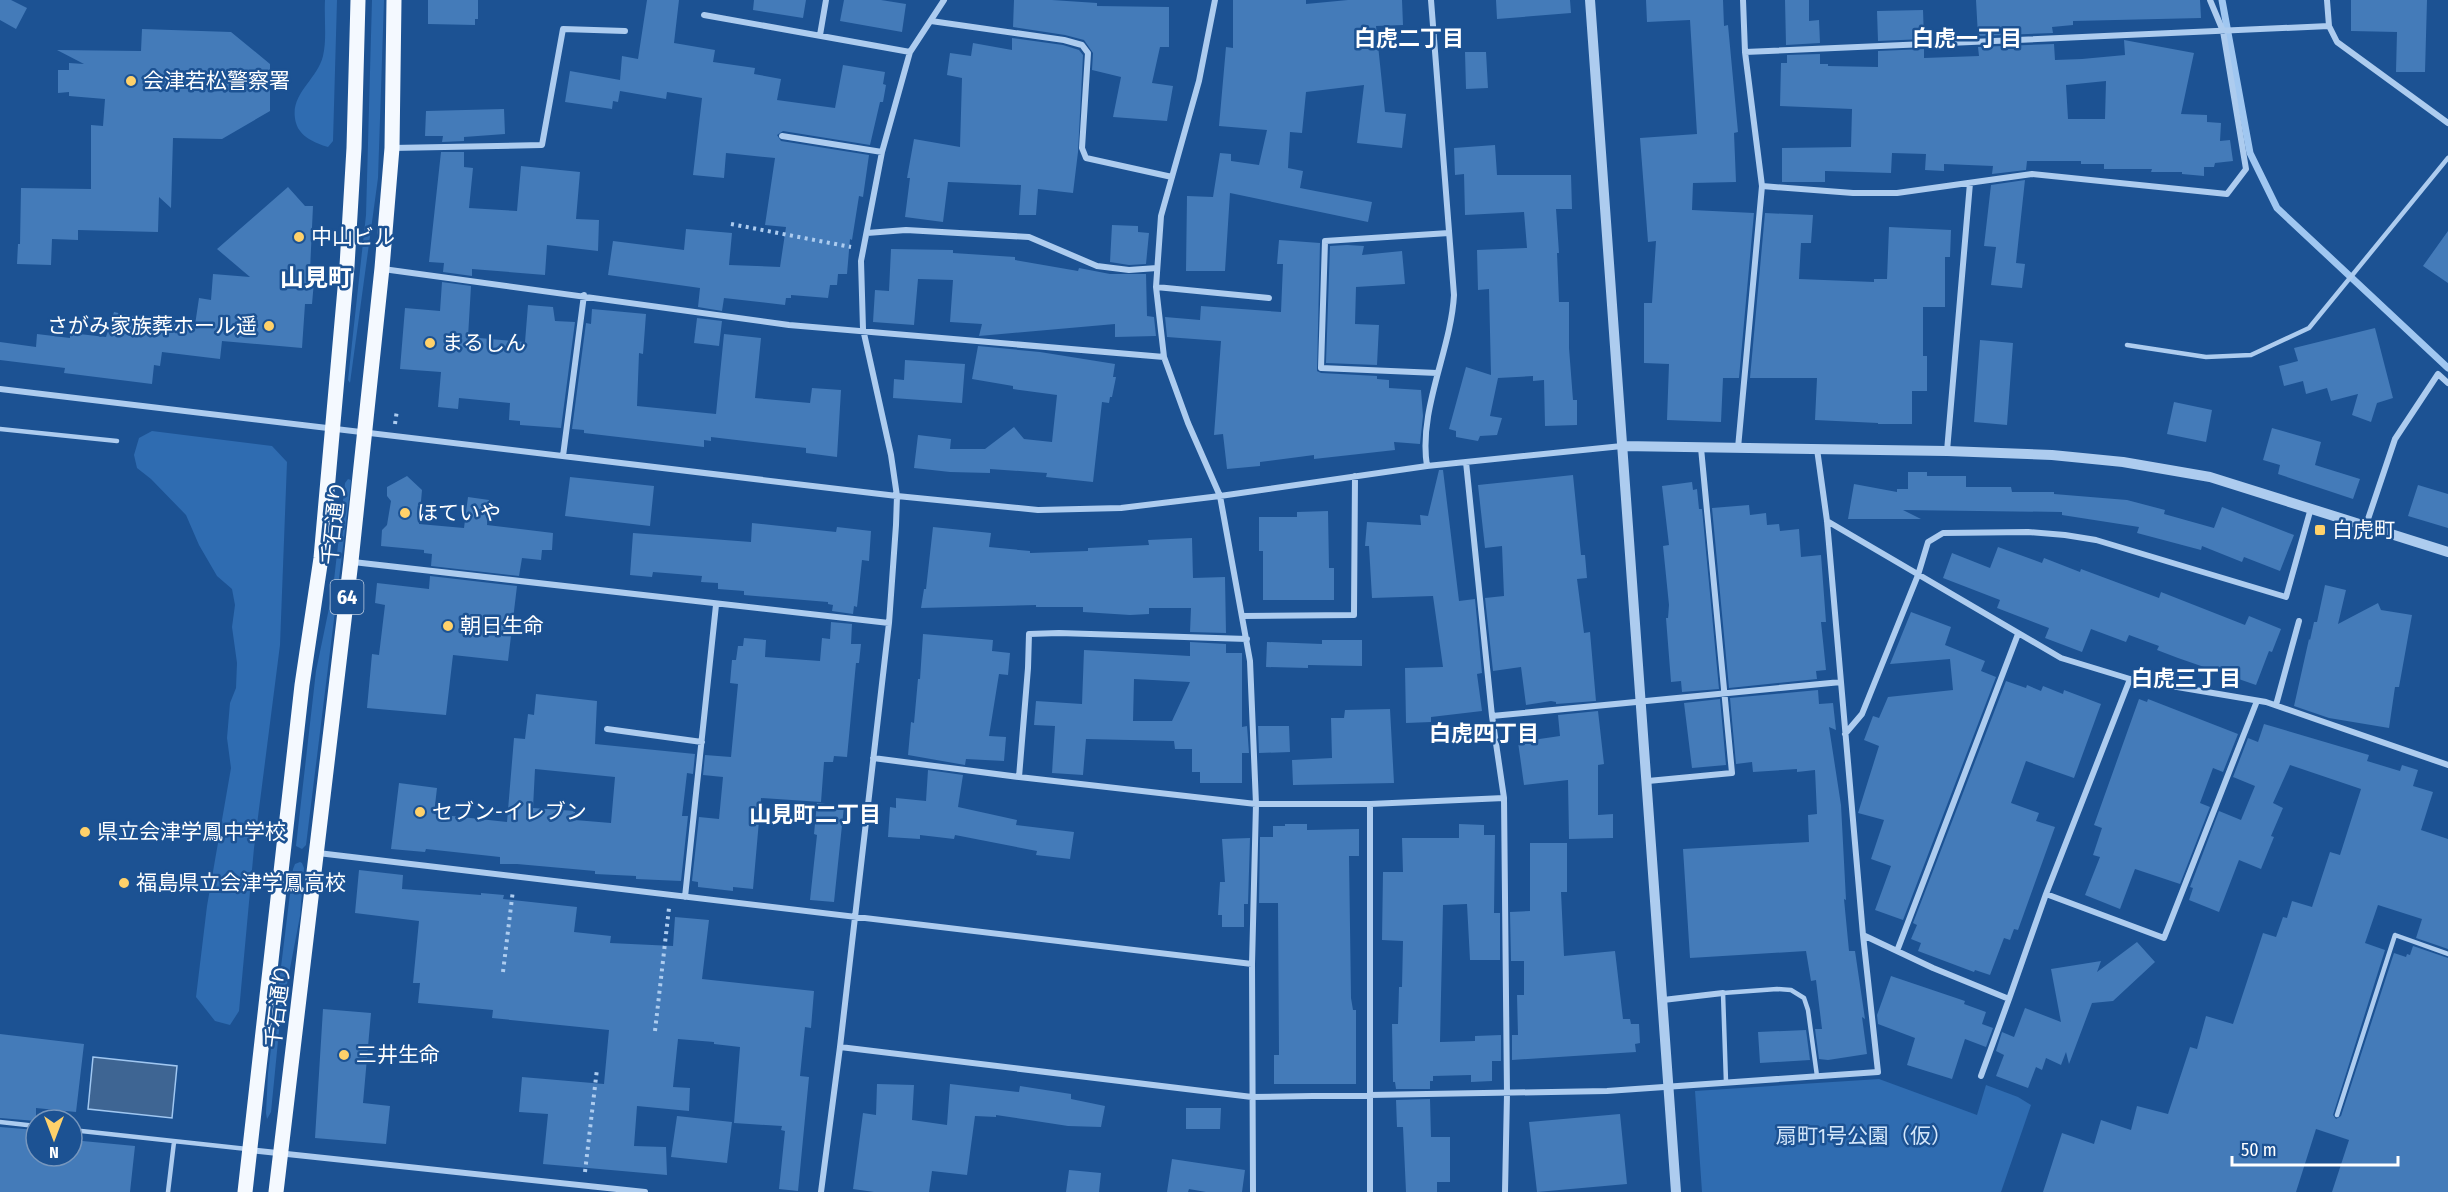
<svg xmlns="http://www.w3.org/2000/svg" width="2448" height="1192" viewBox="0 0 2448 1192" font-family="'Fira Sans Condensed','Noto Sans JP',sans-serif">
	<style>
		.green { fill: #2f6cb1 }
		.water { fill: #3e6593; stroke: #a0c7f1; stroke-width: 1.5 }
		.lines { fill: none; stroke-linecap: round; stroke-linejoin: round }
		.stream { stroke: #a0c7f1; stroke-width: 7 }
		.building { fill: #447bb9; fill-rule: evenodd }
		.path { stroke: #adccef; stroke-width: 4; stroke-dasharray: 3 4.5; stroke-linecap: butt }
		.service { stroke: #adccef; stroke-width: 4.5 }
		.minor { stroke: #adccef; stroke-width: 6 }
		.tertiary { stroke: #adccef; stroke-width: 10 }
		.primary { stroke: #f4f9ff; stroke-width: 15 }
		.poi-dot { fill: #ffd16a; stroke: #1c5293; stroke-width: 2 }
		.labels { text-anchor: middle; dominant-baseline: central; stroke-width: 5; stroke-linejoin: round; paint-order: stroke }
		.shield { fill: #1c5293; stroke: #bbcbdf; stroke-width: 1.5 }
		.shield-label { font-size: 20px; font-weight: bold; fill: #fff }
		.poi-label { font-size: 21px; fill: #fff; stroke: #1c5293; text-anchor: start }
		.street-label { font-size: 21px; fill: #fff; stroke: #1c5293 }
		.park-label { font-size: 21px; fill: #d3e6fa; stroke: #1c5293 }
		.neighbourhood-label { font-size: 22px; font-weight: bold; fill: #fff; stroke: #1c5293 }
		.quarter-label { font-size: 24px; font-weight: bold; fill: #fff; stroke: #1c5293 }
	</style>
	<rect width="100%" height="100%" fill="#1c5293"/>
	<path class="green" d="M325,0H337L333,141L328,147C315,143 300,137 296,123C288,94 317,81 323,56C327,39 324,18 325,0Z
		M372,0H384L378,178L350,383L348,380L366,215Z
		M152,431L272,446L287,462L280,645L254,848L239,1011L230,1025L215,1021L196,997L207,906L231,768L227,738L230,703L236,688L237,663L232,627L235,605L232,589L217,576L199,545L186,515L151,479L137,468L134,455L139,438Z
		M348,479L351,480L350,490L306,845L302,849L296,846L316,671L333,589L345,483Z
		M300,862L302,863L304,868L300,916L280,1021L271,1112L267,1119L266,1113L268,1073L293,869L295,864Z
		M1879,1079L1977,1115L1986,1085L2018,1097L2031,1105L2001,1192H1702L1695,1091Z"/>
	<path class="water" d="M93,1057L177,1066L172,1118L88,1109Z"/>
	<g class="lines">
		<path class="stream" d="M2222,0L2250,153L2277,208L2448,368"/>
	</g>
	<path class="building" d="M0,0H11L27,8L16,29L0,20Z
		M428,0H478V19H475V25L428,24Z
		M647,0H679L674,43L715,50L713,62L755,68L754,74L781,79L777,100L835,108L843,65L885,72L883,84L886,85L883,102H880L870,145L783,131L777,135L781,141L869,155L863,197L859,196L852,240L850,239L847,274H838L837,285H830L828,298L791,295V298H786L785,305L724,298L722,311L698,307L700,288L608,275L613,241L684,250L686,229L732,233L729,265L780,267L786,227L765,225L775,158L726,153L724,178L693,175L702,98L667,92L666,99L620,91L618,102L613,101L612,109L565,102L570,71L620,80L622,56L638,59Z
		M754,0H806L803,18L753,10Z
		M844,0H881L906,4L902,32L840,21Z
		M1014,0H1052L1097,3V6L1169,7V47H1160L1152,83L1173,86L1167,121L1113,117L1121,77L1092,70L1093,53L1084,40L1065,35L1013,27Z
		M1233,0H1306V4L1348,0H1402L1403,25L1376,26L1385,112L1406,114L1402,148L1357,143L1364,85L1306,92L1302,133L1290,132L1288,168L1303,171L1300,188L1372,202L1368,222L1230,193L1225,271H1186L1187,196L1213,197L1220,153L1231,154V161L1259,165L1267,130L1219,126L1226,47L1233,48Z
		M1496,0H1570L1571,13L1497,19Z
		M1646,0H1723L1724,26L1728,25L1738,132L1734,133L1736,182L1693,183L1692,210L1754,213L1739,378H1723L1721,422L1667,420L1669,364L1644,363V303H1652L1656,241L1648,242L1640,138L1697,134L1690,20L1647,22Z
		M1785,0H1809V21L1819,20L1820,43L1786,45Z
		M1976,0H2200L2201,18L2073,21V25L2052,27L2053,33L1978,36Z
		M2351,0H2427L2425,72H2396L2397,32L2351,31Z
		M1923,10L1924,39L1878,41L1877,11Z
		M142,29L231,32L270,64V111L222,139L173,138L171,208L159,197L158,232L78,230V240L52,239L51,265L17,264L18,244H20L21,188L91,189V125L103,126L105,99L69,96V92L58,93V70H69V63L84,64L57,50L141,51Z
		M1012,38L1063,45L1079,50L1083,55L1078,152L1073,193L1038,189L1036,215H1019L1021,185L948,182L943,222L905,217L910,178H907L914,139L960,147L962,78L947,75L950,53L971,56L973,43L1012,50Z
		M2124,40L2194,53L2181,114L2207,115V122L2221,123L2220,141L2230,140L2233,161L2215,163L2214,167H2204V176L2182,174V172H2151L2152,169H2104V164H2081V161H2027L2026,170L1992,174L1993,166L1944,164V171L1925,170L1926,154L1892,153L1891,173L1825,171V182H1782V148L1851,147L1852,109L1780,106L1781,63H1787V55L1820,54V64H1828V66L1878,67V51L1924,49V58L1979,56L1978,47L2054,44L2055,60L2082,59L2125,55ZM2106,81L2105,119H2068L2066,85Z
		M1465,52H1486L1488,88L1466,89Z
		M504,109L505,134L464,137V141L442,142L443,136H425L426,111Z
		M1495,145L1497,175H1571L1572,209H1556L1559,253H1557L1559,302H1569V348L1573,400H1577V425L1545,426L1544,380L1533,381V376L1498,378L1490,416L1502,418L1497,435L1480,436L1478,441L1456,437V431L1449,429L1466,367L1491,375L1489,289L1478,290L1477,250L1527,248L1524,212L1465,215L1464,174L1455,175L1454,148Z
		M441,152H464V167L473,168L469,208L517,211L521,166L580,172L576,219L599,220L598,251L547,245L545,275L472,269V276L443,272L444,263L429,262Z
		M2025,180L2016,263L2025,264L2022,288L1991,285L1996,247L1984,246L1991,185Z
		M288,187L305,206H313L310,270H315L312,304H305L302,348L222,341L220,359L162,352L160,366L154,365L152,384L64,373L65,368L0,360V342L36,347L37,334L70,338V333L106,337L114,312L158,322L159,318L195,325L199,298L211,300L213,274L250,277L217,249Z
		M1765,213L1813,215L1811,243H1801L1799,279L1874,282V279H1887L1889,227L1951,230L1950,257H1945V307H1923V356H1927V391H1912V424H1878V423L1815,420L1817,378H1750Z
		M1112,225L1138,226V232L1149,233L1146,264L1129,265L1110,262Z
		M2448,231V283L2423,266Z
		M1279,240L1320,243L1317,371L1321,373L1377,376V379L1389,380V388L1421,390L1423,416L1420,444L1394,442L1395,450L1314,459V455L1260,462V466L1227,469L1223,434L1214,435L1221,341L1167,337L1165,317L1200,320L1201,306L1281,312L1283,264H1277Z
		M1347,245L1364,246L1362,255L1402,251L1405,284L1356,287L1355,324L1379,325L1377,365L1326,363L1330,246Z
		M891,249L953,250V253L1015,257V260L1078,271L1079,268L1110,274H1146L1147,316L1154,317L1156,336L1115,337V324L979,336L982,324L950,322L953,280L918,279L914,325L873,322L875,290L889,291Z
		M442,282L471,286L468,337L525,342L528,305L553,307L555,321L575,322L561,428L520,425V421L509,420L510,403L459,398L458,409L438,407L441,372L400,369L405,308L440,311Z
		M592,309L646,314L643,354L639,353L637,406L716,414L724,334L761,338L755,398L810,403L812,388L841,390L837,457L806,453V448L711,437V441L704,440V447L584,433V430L572,429L586,323L591,324Z
		M697,318L722,321L719,346L694,343Z
		M2375,328L2393,398L2377,403L2371,422L2352,415L2358,394L2331,401L2327,388L2306,394L2303,381L2284,386L2279,366L2298,361L2294,348Z
		M1980,340L2013,343L2007,425L1974,422Z
		M978,346L1040,352L1115,364L1113,377H1116L1112,397H1110L1109,403L1102,402L1093,482L1046,477L1047,473L990,469V473L950,472L914,468L918,435L951,439L950,449H985L1014,427L1024,439L1052,442L1057,395L1013,389V386L972,379Z
		M905,360L965,364L962,403L893,398L894,379L904,380Z
		M2174,402L2212,410L2206,442L2167,434Z
		M2272,428L2321,442L2315,465L2360,479L2353,499L2278,474L2280,465L2263,460Z
		M1439,470H1443L1459,601L1475,599L1482,673L1477,674L1482,711L1431,717V722L1406,723L1405,668L1443,667L1433,596L1372,598L1369,546H1365L1367,522L1421,525L1420,515L1428,516Z
		M1908,472H1927V476H1966V487H2011L2012,492H2054V494L2127,500L2165,510L2164,514L2214,528L2222,507L2294,535L2280,571L2244,557L2242,562L2202,546L2201,550L2137,533L2139,527L2062,515V512L1903,510L1921,519H1848L1854,484L1897,492V489H1908Z
		M1573,475L1581,555H1585L1587,578L1577,579L1584,633L1590,632L1596,701L1556,704V702L1551,701L1526,705L1521,667L1493,671L1485,598L1504,596L1502,546L1485,548L1478,485Z
		M407,476L422,490L419,524L464,528L468,497L489,500L487,525L553,533L552,550H542L541,560L522,558L519,576L431,566L432,554L424,553V550L381,546L382,530L387,525L391,501L387,496V487Z
		M570,477L654,486L650,526L565,516Z
		M1692,482L1693,490L1697,489L1699,509H1702L1719,689L1682,692L1681,681L1671,682L1666,618H1668L1669,605L1663,546L1669,545L1662,486Z
		M2418,485L2448,494V528L2408,516Z
		M1749,505L1750,515L1766,513L1767,525L1779,524L1780,531L1799,529L1801,557L1821,555L1826,622H1821L1826,670L1816,671L1817,679L1729,688L1712,508Z
		M1328,511L1329,568H1334V600H1263V551H1259V517H1297V512Z
		M752,523L836,532L837,527L871,531L869,561L862,560L857,607L854,606L853,614L832,611L833,605L828,604V602L744,595V591L718,589V583L701,582L702,576L653,572L652,577L630,575L633,533L751,542Z
		M933,527L991,533L989,547L1030,551V553L1088,551V548L1149,545L1148,540L1192,538L1193,578L1225,577L1226,633L1190,632L1191,608H1149V614L1130,615L1083,612V607H1036V605L921,608L924,589H926Z
		M1998,547L2042,563L2044,558L2080,572L2081,569L2159,598L2161,592L2245,625L2249,616L2281,629L2272,652L2269,651L2256,685L2178,658L2157,650L2159,646L2129,635L2126,642L2091,629L2082,652L2045,638L2049,628L1997,608L2000,600L1943,578L1952,553L1990,568Z
		M430,576L517,586L508,661L453,655L446,715L367,708L372,654L379,655L385,605L375,603L377,583L429,589Z
		M2325,585L2346,590L2338,624L2378,603L2381,610L2412,615L2399,687H2395L2389,728L2329,718L2294,706L2309,639L2310,640L2314,622H2317Z
		M1911,612L1951,627L1945,645L1985,661L1981,671L1996,677L1903,920L1875,910L1891,866L1871,859L1884,820L1858,813L1879,746L1864,740L1873,716L1879,718L1888,697L1953,690L1950,659L1890,664Z
		M831,622L852,624L851,644H861L859,663H856L847,757L834,756L833,762H824L821,802L761,798L753,889L733,887V891L698,887V882L692,881L699,817L719,819L723,777L703,775L705,755L731,757L738,684L730,683L732,660H736L738,646H743L744,638L766,640L765,657L820,661L822,638L830,639Z
		M923,634L993,640L992,651L1010,653L1008,675L999,674L989,736L1006,737L1004,761L966,759L965,765L908,755L911,722L914,723L918,679H920Z
		M1322,640H1362V666L1308,665V668L1266,667L1267,642L1322,644Z
		M1190,642L1226,644V653H1242V727L1247,726L1249,753H1242V783H1200V772H1192V749H1175L1174,741L1086,739L1083,775L1052,773L1055,726L1034,725L1036,701L1082,704L1084,650L1190,656ZM1134,679L1190,682L1172,721H1133Z
		M2006,681L2026,688L2027,685L2041,691L2043,686L2063,694L2064,690L2101,704L2074,778L2026,761L2011,803L2039,813L2036,821L2055,827L2018,930L2014,929L2010,940L2004,938L1990,975L1975,970L1974,972L1918,951L1921,943L1911,939L1917,925L1913,923Z
		M1818,690L1819,704L1833,703L1836,730L1829,727L1841,805L1846,900L1844,899L1849,951H1855L1865,1019L1862,1017L1867,1054L1828,1060L1819,1059L1815,1029H1822L1816,980L1811,981L1806,951L1690,958L1683,849L1809,842L1808,815L1817,814L1815,770L1797,772V769L1753,772L1752,762L1736,764L1730,698Z
		M536,694L597,701L595,744L695,754L693,774L687,773L682,816H688L681,881L636,879V876L595,874V871L517,864H500V857L426,849L425,852L391,849L399,783L437,788L434,814L507,822L514,738L525,739L528,714L534,715ZM535,769L615,777L611,823L575,820V811L533,808Z
		M1720,699L1726,765L1692,768L1684,703Z
		M2139,699L2147,702L2148,699L2238,734L2223,772L2213,768L2200,803L2210,807L2180,884L2135,869L2120,909L2085,895L2100,857L2093,855L2102,828L2094,825Z
		M1390,709L1394,783L1293,785L1292,760L1332,758L1331,718H1344L1345,710Z
		M1598,711L1604,764L1598,765V815L1613,814V838L1569,839L1568,780L1524,785L1518,742L1560,736L1558,715Z
		M2264,724L2369,755L2367,761L2400,771L2402,765L2418,770L2413,786L2433,792L2421,830L2448,839V949L2416,938L2422,919L2378,905L2365,943L2385,950L2333,1115L2336,1119L2341,1116L2394,953L2406,957L2407,954L2410,955L2413,946L2448,958V1192H2332L2349,1140L2316,1129L2296,1192H2043L2062,1133L2094,1144L2101,1120L2131,1130L2137,1106L2168,1114L2190,1047L2197,1049L2206,1016L2233,1024L2263,933L2276,937L2283,917L2287,918L2292,901L2312,907L2330,852L2340,855L2361,789L2290,765L2273,803L2283,808L2271,836L2274,837L2261,869L2239,860L2219,912L2189,900L2193,888L2190,887L2219,811L2241,820L2255,786L2233,777L2248,738L2258,742Z
		M1258,726H1289L1290,752L1259,753Z
		M928,770L963,775L958,807L1017,820L1016,825L1074,832L1070,859L1036,855L1037,851L955,835L954,839L920,835V839L888,837L890,807L896,808V798L926,801Z
		M817,803L844,806L834,902L810,900L817,835L814,834Z
		M1285,824H1307V830L1359,829V856H1349L1351,998L1353,1010H1356V1084H1274V1055H1279L1278,903H1259L1260,837H1273V826H1285Z
		M1459,824L1484,825V835H1495L1494,913H1500V960H1470L1467,904L1443,905L1440,1042L1475,1041V1036L1501,1035V1061H1492V1081L1471,1082V1075L1433,1076V1081H1430V1089H1396L1395,1082H1393L1392,1024H1398L1399,987H1402L1403,941L1382,940L1383,872H1403L1402,838H1459Z
		M1250,838L1248,904H1244V927H1222V915H1218L1220,882H1225L1222,839Z
		M1530,843H1567V892H1561L1564,956L1615,951L1623,1019H1630L1631,1024H1639L1640,1043L1635,1044L1636,1052L1512,1060V1035H1518L1517,995H1524V961H1511L1510,912L1530,911Z
		M359,870L403,875L402,889L481,895V893L504,895L503,899L577,907L574,932L611,936L610,943L673,946L675,917L709,920L702,979L814,991L811,1028L805,1027L800,1076L809,1077L798,1191L779,1189L785,1131L781,1130L782,1126L734,1123L740,1047L714,1044V1042L678,1039L673,1087L690,1088L689,1111L637,1106L634,1146L666,1147L667,1175L543,1164L548,1114L519,1112L522,1077L604,1084L609,1030L492,1018L493,1010L418,1003L420,983H413L419,921L355,913Z
		M2137,942L2155,962L2113,1001L2092,1003L2069,1064L2066,1052L2061,1065L2046,1058L2042,1070L2036,1067L2028,1088L1996,1076L2004,1055L1996,1051L2002,1032L2014,1037L2025,1008L2061,1022L2051,969L2101,961L2097,972Z
		M1891,976L1965,1001L1964,1004L1986,1012L1982,1024L1993,1028L1986,1047L1965,1039L1952,1079L1907,1065L1915,1038L1878,1024L1877,1015Z
		M323,1009L371,1013L363,1103L390,1106L386,1144L315,1138Z
		M1806,1030L1810,1060L1760,1063L1758,1032Z
		M0,1034L84,1044L76,1112L36,1108V1121L0,1118Z
		M877,1084L914,1085L912,1120L947,1125L950,1084L1019,1092L1020,1086L1071,1094V1099L1105,1106L1101,1127L1068,1126L996,1115V1117L975,1116L967,1175L932,1171L929,1192H874L853,1189L863,1113L876,1115Z
		M1430,1099L1431,1137H1450V1182H1437V1192H1406L1403,1127H1397L1396,1100Z
		M1186,1108H1221L1220,1129H1186Z
		M1620,1114L1627,1184L1537,1192L1529,1122Z
		M677,1116L732,1122L727,1163L671,1157Z
		M0,1127L36,1130V1156H72V1140L135,1146L130,1192H0Z
		M1172,1159L1245,1170L1242,1192H1206L1189,1189L1188,1192H1167Z
		M1069,1170L1101,1173L1099,1192H1066Z"/>
	<g class="lines">
		<path class="path" d="M731,224L851,247
			M395,424L397,410
			M503,972L513,890
			M655,1031L669,908
			M585,1172L597,1069"/>
		<path class="service" d="M2127,345L2206,357L2251,355L2309,328L2448,158
			M0,429L117,441
			M1726,1082L1723,993L1777,989L1791,990L1804,998L1808,1010L1817,1076
			M2337,1115L2395,935L2448,954
			M0,1122L36,1126
			M72,1130L247,1149
			M168,1192L174,1142"/>
		<path class="minor" d="M1215,0L1199,81L1161,216L1156,287L1164,357L1188,423L1220,496L1250,661L1256,804L1252,964L1253,1192
			M1743,0L1745,52L2329,26
			M2327,0L2329,26L2337,42L2448,123
			M704,15L910,52L944,0
			M931,21L1064,40L1082,45L1088,53L1082,148L1086,158L1172,177
			M820,35L826,0
			M782,136L882,152
			M392,148L542,145L563,29L625,31
			M1762,186L1853,193H1897L2032,174L2227,194L2246,169L2223,31L2210,0
			M867,233L906,230L1029,237L1097,266L1129,270L1157,268
			M383,269L789,325L1164,357
			M1156,287L1269,298
			M1437,373L1321,368L1325,241L1449,233
			M0,389L897,496L1038,510L1121,508L1220,496L1427,466L1622,446
			M1738,448L1762,186L1745,52
			M1817,449L1827,521L1863,935L1933,968L2009,999L2046,894L2130,679
			M1947,451L1970,183
			M563,456L584,295
			M1466,462L1492,716L1504,798
			M1427,466C1418,410 1451,350 1454,295L1431,0
			M1827,521L2061,658L2130,679L2266,702L2448,765
			M2366,525L2395,439L2438,374L2448,383
			M353,562L889,623
			M1242,616L1354,615L1355,476
			M2276,705L2299,621
			M1492,716L1841,682
			M607,729L702,742
			M1845,734L1862,714L1918,575L1928,542L1943,533L2028,532L2065,535L2096,540L2286,597L2311,508
			M873,758L1019,777L1028,668L1029,634L1059,633L1247,639
			M1019,777L1256,804H1370L1504,798L1507,1094L1505,1192
			M1648,781L1732,773L1701,448
			M1370,804V1192
			M318,853L1252,964
			M2046,894L2164,938L2257,701
			M685,897L716,605
			M1897,951L2018,634
			M1663,1000L1723,993
			M840,1047L1252,1097L1607,1091L1878,1072L1863,935
			M1981,1076L2009,999
			M250,1150L645,1192
			M821,1192L840,1047L889,623L896,525L897,496L891,455L863,329L861,261L882,152L910,52"/>
		<path class="tertiary" d="M1590,0L1676,1192
			M1622,446L1947,451L2052,455L2123,462L2210,477L2448,552"/>
		<path class="primary" d="M245,1192L302,685L321,558L347,266L354,148L358,0
			M276,1192L351,561L382,268L392,148L394,0"/>
	</g>
	<g class="poi-dot">
		<circle cx="131" cy="81" r="6"/>
		<circle cx="299" cy="237" r="6"/>
		<circle cx="269" cy="326" r="6"/>
		<circle cx="430" cy="343" r="6"/>
		<circle cx="405" cy="513" r="6"/>
		<rect x="2314" y="524" width="12" height="12" rx="3"/>
		<circle cx="448" cy="626" r="6"/>
		<circle cx="420" cy="812" r="6"/>
		<circle cx="85" cy="832" r="6"/>
		<circle cx="124" cy="883" r="6"/>
		<circle cx="344" cy="1055" r="6"/>
	</g>
	<g class="labels">
		<rect class="shield" x="330.5" y="580" width="33" height="34" rx="4.5"/>
		<g class="shield-label">
			<text x="347" y="597">64</text>
		</g>
		<g class="poi-label">
			<text x="143" y="81">会津若松警察署</text>
			<text x="311" y="237">中山ビル</text>
			<text x="257" y="326" text-anchor="end">さがみ家族葬ホール遥</text>
			<text x="442" y="343">まるしん</text>
			<text x="417" y="513">ほていや</text>
			<text x="2332" y="530">白虎町</text>
			<text x="460" y="626">朝日生命</text>
			<text x="432" y="812">セブン-イレブン</text>
			<text x="97" y="832">県立会津学鳳中学校</text>
			<text x="136" y="883">福島県立会津学鳳高校</text>
			<text x="356" y="1055">三井生命</text>
		</g>
		<g class="street-label">
			<text transform="translate(334 523) rotate(-84)">千石通り</text>
			<text transform="translate(278 1006) rotate(-83)">千石通り</text>
		</g>
		<g class="park-label">
			<text x="1864" y="1136">扇町1号公園（仮）</text>
		</g>
		<g class="neighbourhood-label">
			<text x="1409" y="38">白虎二丁目</text>
			<text x="1967" y="38">白虎一丁目</text>
			<text x="2186" y="678">白虎三丁目</text>
			<text x="1484" y="733">白虎四丁目</text>
			<text x="815" y="814">山見町二丁目</text>
		</g>
		<g class="quarter-label">
			<text x="316" y="278">山見町</text>
		</g>
	</g>
	<g transform="translate(54 1138) rotate(180)"><circle r="28" fill="#1c5293" stroke="#7797be" stroke-width="1.5"/>
	<path d="M0-4.5L10 22L0 15L-10 22Z" fill="#ffd16a"/>
	<text y="-9" font-size="16" font-weight="bold" text-anchor="middle" fill="#ffffff">N</text>
	</g>
	<path d="M2232 1156v9h166v-9" fill="none" stroke="#ffffff" stroke-width="3"/>
	<text x="2241" y="1156" font-size="18" fill="#ffffff" stroke="#1c5293" stroke-width="4.5" paint-order="stroke">50 m</text>
</svg>
